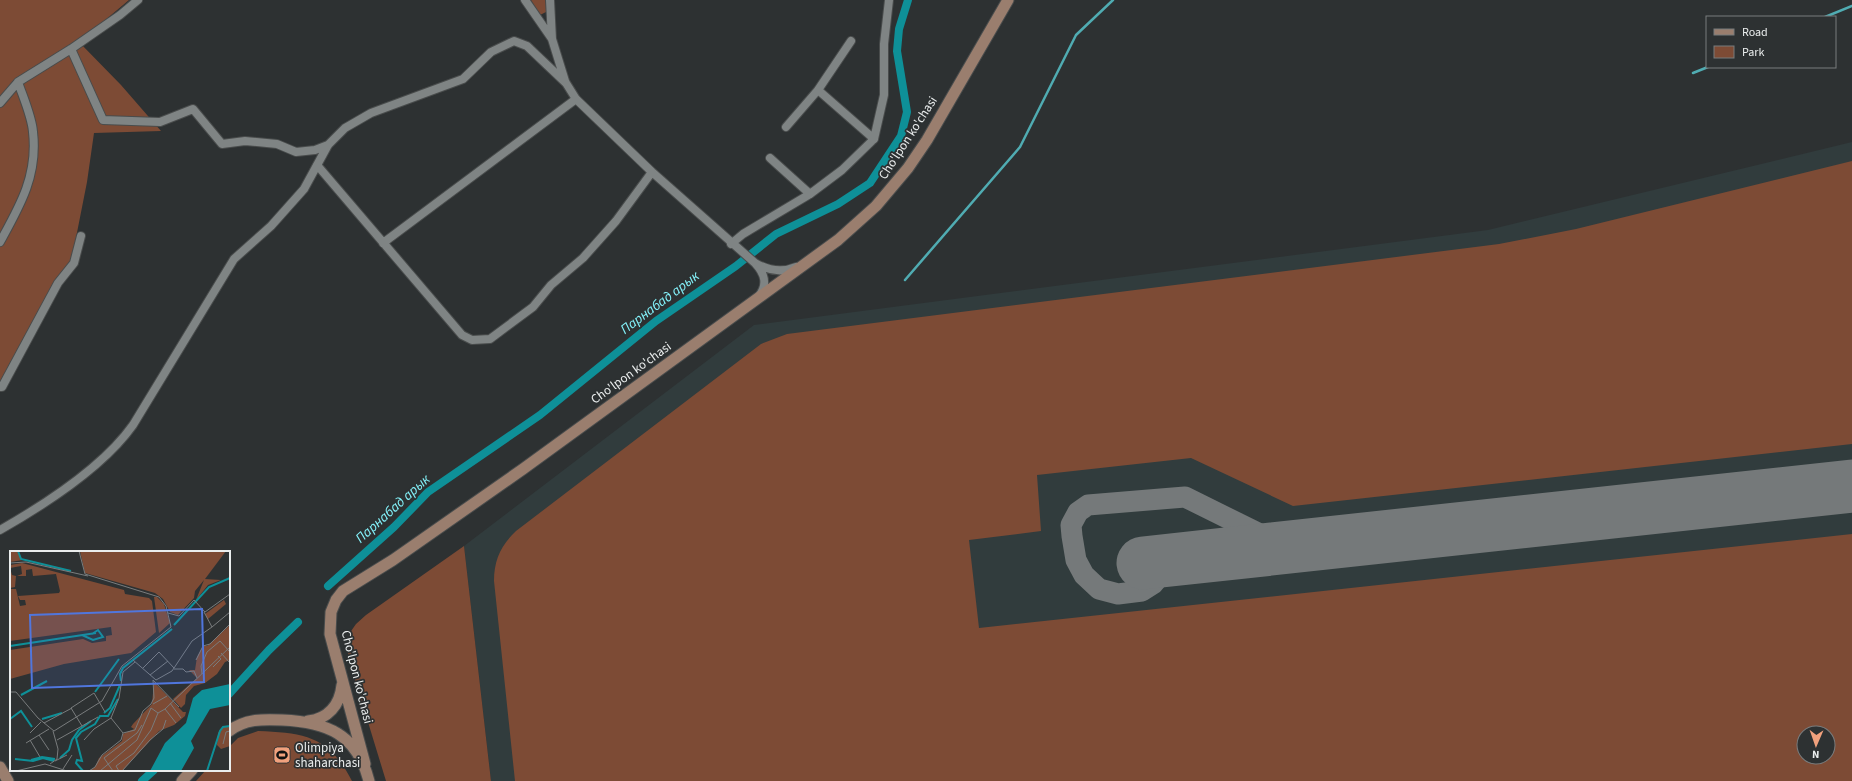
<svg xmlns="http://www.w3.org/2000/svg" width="1852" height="781" viewBox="0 0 1852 781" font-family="'Source Sans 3',sans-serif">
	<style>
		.built { fill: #313c3d; fill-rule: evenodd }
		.green { fill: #7d4b35; fill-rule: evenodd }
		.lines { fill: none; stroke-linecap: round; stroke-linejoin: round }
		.stream { stroke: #50acb2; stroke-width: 2.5 }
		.canal { stroke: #0e9098; stroke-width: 8 }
		.taxiway { stroke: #75797a; stroke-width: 21 }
		.runway { stroke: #75797a; stroke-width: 53 }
		.street-casing { stroke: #494c4c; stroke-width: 10 }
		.secondary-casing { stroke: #494c4c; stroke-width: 13 }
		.street { stroke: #7f8484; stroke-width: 8 }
		.secondary { stroke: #9a7e6e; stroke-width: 11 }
		.labels { text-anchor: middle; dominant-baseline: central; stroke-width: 3.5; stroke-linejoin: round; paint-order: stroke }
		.street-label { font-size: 13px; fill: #eaeded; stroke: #2d3132 }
		.poi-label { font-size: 13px; fill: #eaeded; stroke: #2d3132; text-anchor: start }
		.water-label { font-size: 14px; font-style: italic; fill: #85f5fd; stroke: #2d3132 }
		.inset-river { fill: none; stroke: #0e9098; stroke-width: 2 }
		.inset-road { fill: none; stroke: #797c7d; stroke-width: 1 }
		.view { fill: #5076dd; fill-opacity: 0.15; stroke: #5076dd; stroke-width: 2 }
		.inset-edge { fill: none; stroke: #eaeded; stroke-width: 2 }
	</style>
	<rect width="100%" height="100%" fill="#2d3132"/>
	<path class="built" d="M1852,142V781H491L464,546L754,325L1488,230ZM1804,733H1828V757H1804Z"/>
	<path class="green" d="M0,0H129L79,42L121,85L161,131L94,133L87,182L69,273L0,384Z
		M531,0H547L548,11L540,15Z
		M1852,161V444L1293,506L1191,458L1037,475L1041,531L969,540L979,628L1852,534V781H515L494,581C494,560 501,545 516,531L761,344L787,334L1499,244L1576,229ZM1804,733H1828V757H1804Z
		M464,546L491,781H386L349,660L347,647L349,634L356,624L366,615Z
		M258,731C305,733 329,736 352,781H196L206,770H229V747L238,738Z"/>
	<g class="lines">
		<path class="stream" d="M1825,17L1852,6
			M1693,73L1708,67
			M905,280L1020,147L1076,35L1113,0"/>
		<path class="canal" d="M328,586L394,527L428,492L540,415L656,321L736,266L776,234L838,204L870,183L901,136L907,112L897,51L899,29L908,0
			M229,694L269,650L298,622
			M142,781L154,770"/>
		<path class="taxiway" d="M1191,558L1176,564L1164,571L1153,584L1142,591L1118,594L1099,589L1084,575L1076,560L1072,536L1071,525L1078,512L1088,505L1185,497L1272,540L1282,544L1297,546"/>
		<path class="runway" d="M1143,563L1852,486"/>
		<g class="street-casing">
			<path id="street" d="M525,0L552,39L565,81
				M550,0L552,39
				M71,49L103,120L160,122L193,109L222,144L245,141L277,144L296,152L315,150L328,145
				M818,90L874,139
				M0,103L18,82L71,49L120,15L138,0
				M786,127L818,90L851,41
				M770,158L810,194
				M317,165L462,335L472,340L490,339L533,307L551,285L583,258L616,221L652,172
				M0,242C20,206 38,175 33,132C32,117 23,97 18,82
				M383,243L576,99
				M731,244L743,234L810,194L842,170L874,139L884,95V44L889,0
				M759,296C768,284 765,274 755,263C769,271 782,273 796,267
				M0,387H2L58,283L74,263L81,236
				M0,530C44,505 104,466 133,425L234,259L271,226L304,189L328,145L345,128L371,113L463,79L491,52L514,41L527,46L566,83L576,99L652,172L755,263"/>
		</g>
		<g class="secondary-casing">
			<path id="secondary" d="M308,721C328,719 340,705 342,685
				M229,731C245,719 262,719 282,720C327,722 357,734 369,781
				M365,764L330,634L331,612L336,600L343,591L393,560L523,469L838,240L876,206L908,168L927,140L1008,0
				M0,767L8,781
				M182,781L192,770"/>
		</g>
		<use href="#street" class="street"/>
		<use href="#secondary" class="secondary"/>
	</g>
	<defs>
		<g id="stadium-square" transform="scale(0.9)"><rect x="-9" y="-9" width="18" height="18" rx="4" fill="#f1a17d" stroke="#2d3132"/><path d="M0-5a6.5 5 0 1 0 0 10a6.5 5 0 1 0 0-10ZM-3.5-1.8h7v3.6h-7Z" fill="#111"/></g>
	</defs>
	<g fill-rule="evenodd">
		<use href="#stadium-square" x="282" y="755"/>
	</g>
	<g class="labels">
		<g class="street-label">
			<text transform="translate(908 138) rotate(-57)">Cho'lpon ko'chasi</text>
			<text transform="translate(631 373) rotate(-36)">Cho'lpon ko'chasi</text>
			<text transform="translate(357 677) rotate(76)">Cho'lpon ko'chasi</text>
		</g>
		<g class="poi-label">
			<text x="295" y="748">Olimpiya<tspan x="295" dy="15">shaharchasi</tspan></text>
		</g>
		<g class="water-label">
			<text transform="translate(660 303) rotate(-37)">Парнабад арык</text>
			<text transform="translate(393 509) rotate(-42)">Парнабад арык</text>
		</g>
	</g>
	<g transform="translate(10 551)">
		<rect width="220" height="220" fill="#2d3132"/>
		<path d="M0,0H7L13,9L0,11ZM70,0H216L195,28L211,29L198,34L186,49L194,29L185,40L184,47L168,64L160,61L153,48L145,42L75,22ZM12,12L114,39L115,43L139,47L142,50L146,81L121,102L54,113L0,128V99L73,88L82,92L96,90V85L102,84L101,76L0,90V38H6L10,55L16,54L15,49H10L8,45L49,42L50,40L46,23L23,25L22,18L16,19V25H7L12,23L11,15L0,17L2,24L6,25L5,36L0,37V14ZM144,46H147L154,53L160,72L149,82ZM220,74V109L215,111L207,123L195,132L184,135L176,144L175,153L171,157L163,148L187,127L179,119H185L187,106L193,95H197ZM144,131L173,161H176L175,165L164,174L149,180L112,220H80L85,216L89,207L112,190L113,183L124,178L121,176L123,173L142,153ZM220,175V195L211,198L207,194L208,182L213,175Z" fill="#7d4b35"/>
		<path d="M214,49L216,53L198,68L195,63Z" fill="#7d4b35"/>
		<path d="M220,133V154L200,158L181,190L184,197L171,220H140L155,192L176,172L183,147L192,139Z" fill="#0e9098"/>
		<path class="inset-river" d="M8,0L11,8L61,20M164,74L199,36L220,27M72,84L83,89L93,86L88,79L82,83M0,95L86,82M111,130L110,123L113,117L162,78M85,141L109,108M11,144L37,130M94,162L100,157L110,134M0,168L11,160L22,176M32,168L52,162M50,207L59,199L62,189L69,179L81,170M5,208L23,210L33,207L44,210M21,209L32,206L45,208M73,220L66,212L67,209L72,210L66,187L71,181L85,173L90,165H98L108,148M197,220L210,180L213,176L220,175"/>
		<path class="inset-road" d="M0,12L16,11L78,25M194,61L202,76L220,61M158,62L169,65L184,49L195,61L220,43M211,102L220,112M123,109L146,129L162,120L182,90L202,76M186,109L193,95L200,93L220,73M203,116L211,108L208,105M133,117L149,101L164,117M164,118H173L176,121L184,120L187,127M192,123L191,115L197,101L210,90L220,101M140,124L158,110M143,129L169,156M0,141H6L28,167L44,180L92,150L112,115L161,76L156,55L149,46L75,23L69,0M160,152L171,167M143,153L157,145M155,158L166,172M34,172L62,157M72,175L61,157L84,142L95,161M20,182L31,171M113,182L125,179L133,160L141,153L144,147L143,129M29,184L39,199M20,189L30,206M47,189L88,166M74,189L84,178L101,167L109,147L113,121L125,111M16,192L39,178M213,193L216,181L220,180M45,210L57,204M40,213L47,208L48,198L43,180M53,218L62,204M6,220L35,213L57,220M79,220L85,216L92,204L111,189L113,182L101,167M90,220L127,189L141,157L148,162L155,158L220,96M103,220L94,207L127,182L132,174M109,220L106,215L124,202L141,179L148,162M112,220L140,189L153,178L156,169"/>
		<path class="view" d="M192,58L194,131L22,137L20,64Z"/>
		<rect width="220" height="220" class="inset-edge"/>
	</g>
	<rect x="1706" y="16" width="130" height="52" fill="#2d3132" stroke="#797c7d"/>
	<rect x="1714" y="29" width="20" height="6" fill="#9a7e6e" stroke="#797c7d"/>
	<text x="1742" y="36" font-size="12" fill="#eaeded">Road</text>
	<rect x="1714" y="46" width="20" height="12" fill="#7d4b35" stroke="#797c7d"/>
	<text x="1742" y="56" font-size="12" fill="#eaeded">Park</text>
	<g transform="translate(1816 745) rotate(182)"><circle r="19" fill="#2d3132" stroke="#797c7d"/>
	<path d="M0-3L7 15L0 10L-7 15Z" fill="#f1a17d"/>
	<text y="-6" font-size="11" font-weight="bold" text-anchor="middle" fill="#eaeded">N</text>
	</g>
</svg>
